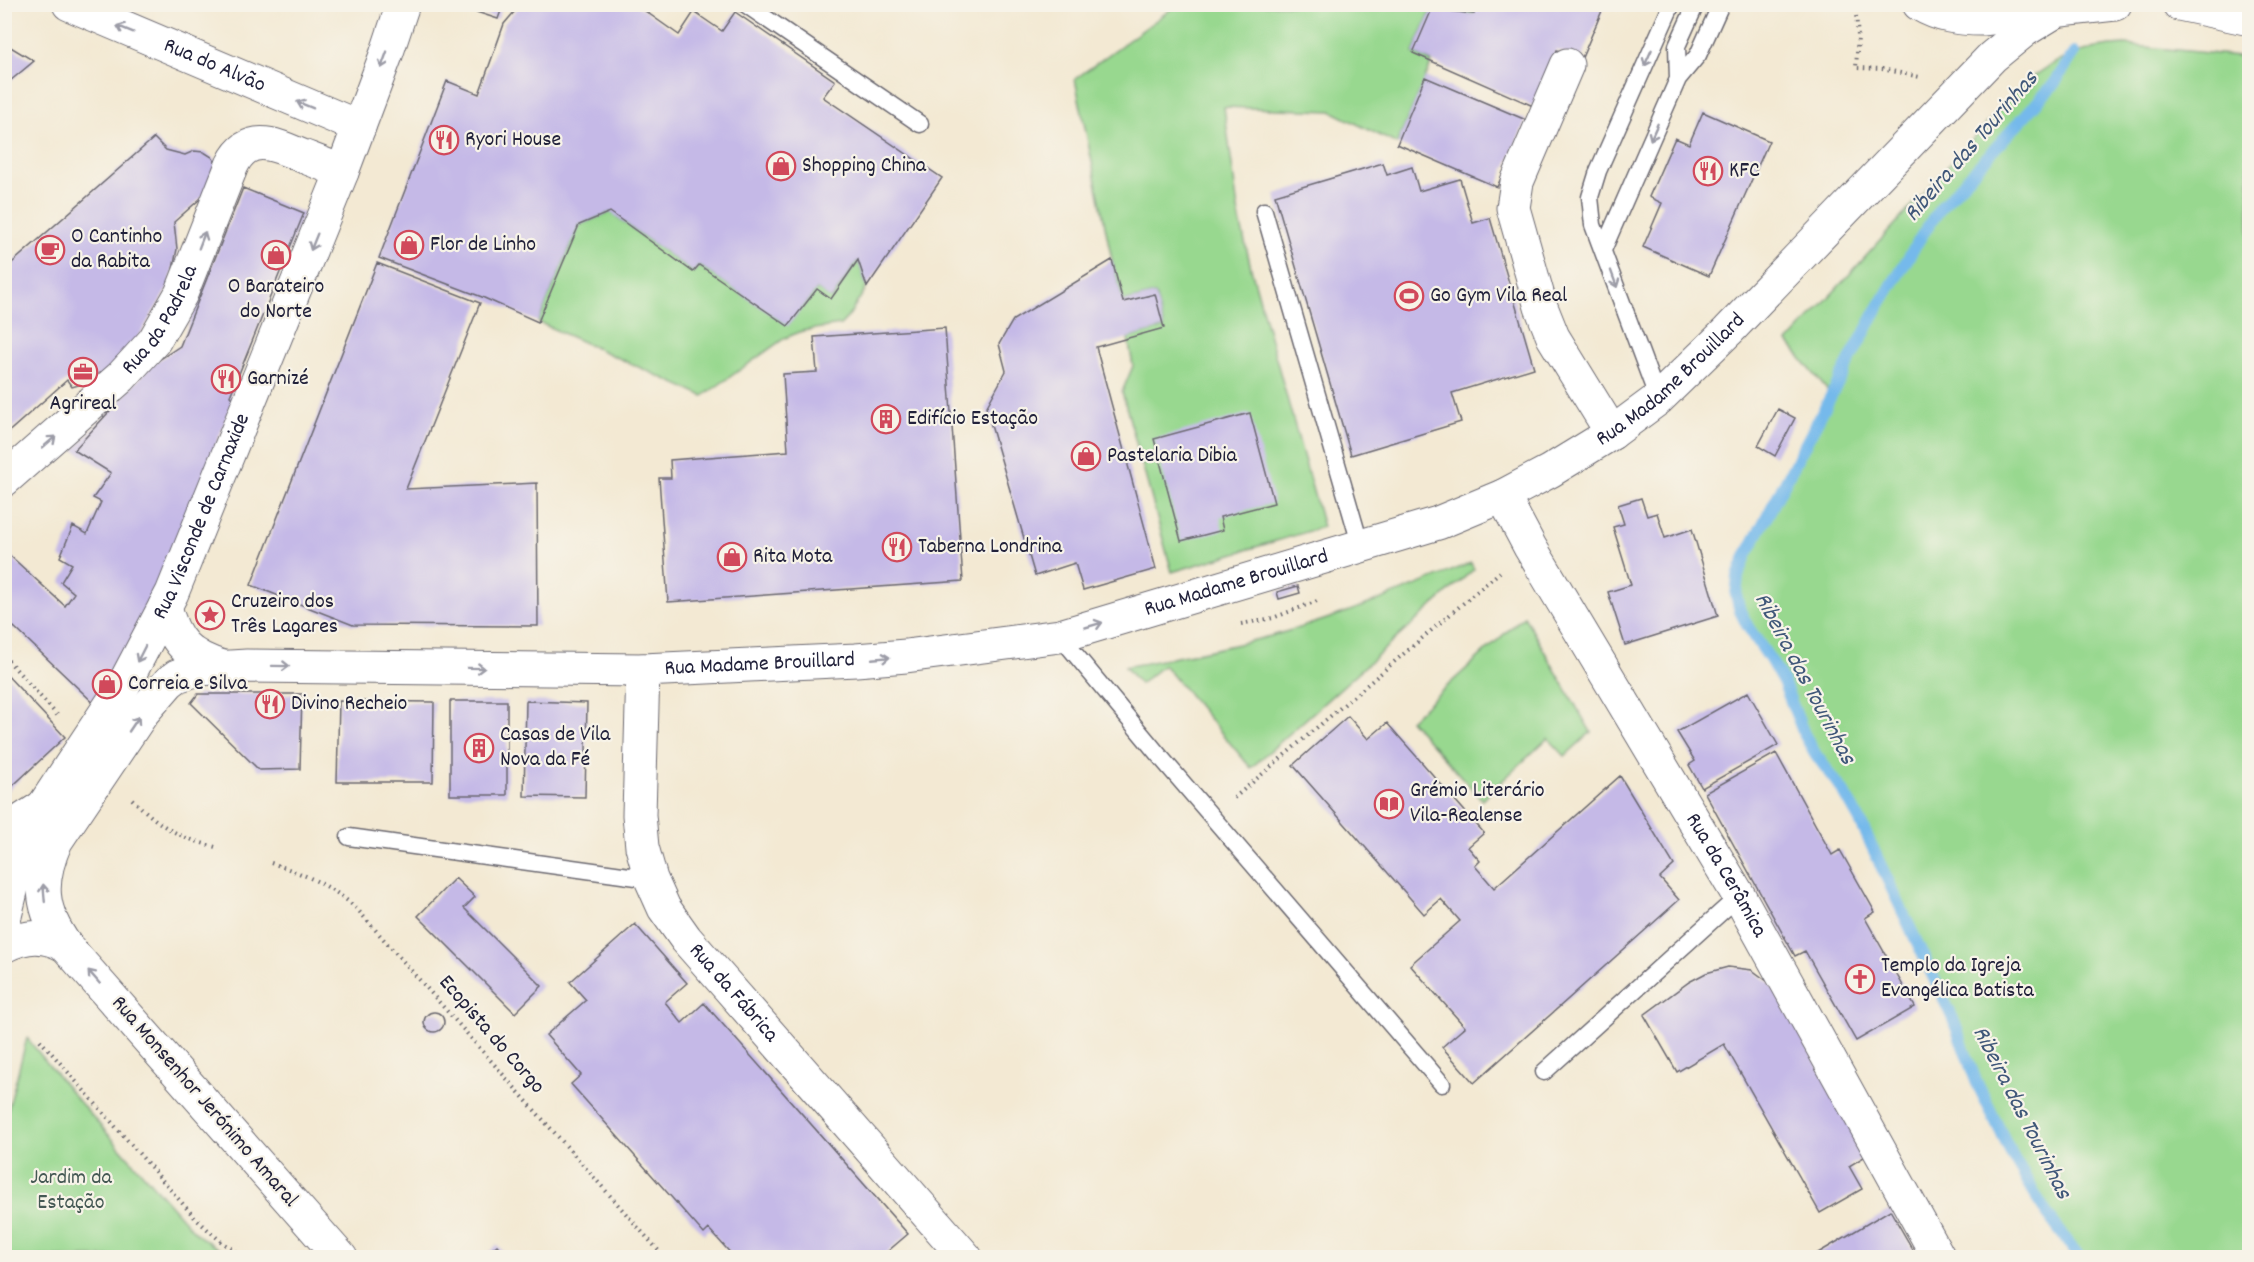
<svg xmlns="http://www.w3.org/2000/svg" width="2254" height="1262" viewBox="0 0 2254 1262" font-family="Dekko,sans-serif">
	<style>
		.green { fill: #98d88f; stroke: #5d7d65; stroke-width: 1.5 }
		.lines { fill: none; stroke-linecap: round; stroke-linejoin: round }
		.stream { stroke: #74b9eb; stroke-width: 12 }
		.building { fill: #c5b9e7 }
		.lane-casing { stroke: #6b6870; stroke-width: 19 }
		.street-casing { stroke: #6b6870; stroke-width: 35 }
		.secondary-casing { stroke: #6b6870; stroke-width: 35 }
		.primary-casing { stroke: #6b6870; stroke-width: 35 }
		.path { stroke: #6b6870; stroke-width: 4; stroke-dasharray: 1.5 4.5; stroke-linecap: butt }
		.lane { stroke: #fff; stroke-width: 16 }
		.street { stroke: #fff; stroke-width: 33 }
		.secondary { stroke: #fff; stroke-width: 33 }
		.primary { stroke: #fff; stroke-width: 33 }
		.oneway { stroke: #9c9ca7 }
		.labels { text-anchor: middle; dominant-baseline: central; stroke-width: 4.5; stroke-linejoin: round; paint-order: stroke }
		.street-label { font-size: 22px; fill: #22223b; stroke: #f7f3e8 }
		.poi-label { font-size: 22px; fill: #22223b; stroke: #f7f3e8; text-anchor: start }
		.park-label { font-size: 22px; fill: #455954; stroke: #f7f3e8 }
		.water-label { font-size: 24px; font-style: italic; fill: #3f5779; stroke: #f7f3e8 }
	</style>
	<rect width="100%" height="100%" fill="#f7f3e8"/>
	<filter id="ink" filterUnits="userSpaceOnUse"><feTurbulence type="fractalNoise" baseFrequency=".0167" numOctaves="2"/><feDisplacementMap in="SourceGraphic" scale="12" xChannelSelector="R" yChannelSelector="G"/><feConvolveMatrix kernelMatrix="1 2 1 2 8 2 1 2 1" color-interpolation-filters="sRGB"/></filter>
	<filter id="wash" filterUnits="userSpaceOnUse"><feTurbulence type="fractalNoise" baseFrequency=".008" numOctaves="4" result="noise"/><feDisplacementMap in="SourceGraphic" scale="24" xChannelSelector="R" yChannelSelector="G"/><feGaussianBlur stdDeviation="1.35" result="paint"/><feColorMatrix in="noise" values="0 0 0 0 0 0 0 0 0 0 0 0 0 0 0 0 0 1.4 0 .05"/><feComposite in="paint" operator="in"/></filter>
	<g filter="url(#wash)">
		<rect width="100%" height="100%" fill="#f3e9d3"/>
		<path class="green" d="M1177,5H1478L1474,14L1432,9L1413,53L1432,62L1397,144L1331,111L1224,107L1239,216L1252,272L1323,527L1172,572L1122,392L1133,366L1128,338L1164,328L1155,294L1123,302L1112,260L1075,79Z
			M2125,45L2249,57V1257H2080C2037,1209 2002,1141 1976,1081C1967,1060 1961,1038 1952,1017C1922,951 1887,887 1859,819L1843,791L1816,755L1804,734L1784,684L1771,661L1748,627L1740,611L1736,595L1738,576L1747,554L1832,396L1788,342L2019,88C2054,59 2079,47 2125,45Z
			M610,212L693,272L699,265L788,325L817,289L832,299L858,260L867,287L848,317L840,325L802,331L785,338L703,396L538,322L579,225Z
			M1471,563L1474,569L1251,768L1164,665L1140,684L1125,667C1176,657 1228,648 1278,634C1344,616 1408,589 1471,563Z
			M1524,616L1591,732L1565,756L1548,738L1482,800L1410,720Z
			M27,1038L70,1091L189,1226L199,1236L231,1257H5V1121Z"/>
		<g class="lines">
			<path class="stream" d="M2074,53L2054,84L1942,206L1922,235L1875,313L1747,554L1738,576L1736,595L1740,611L1748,627L1771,661L1784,684L1804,734L1816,755L1843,791L1859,819L1953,1019L1976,1081L2013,1157L2047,1214L2080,1258"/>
		</g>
		<g id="blocks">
			<path class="building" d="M521,4H635L679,35L694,12L722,31L735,12L835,81L823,97L942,178L867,287L858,260L831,299L817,289L788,326L699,265L693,272L610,212L579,225L538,322L482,297L379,258L447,81L479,94L504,24Z
				M1478,4H1600L1604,6L1581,60L1557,50L1533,106L1413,53L1432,9L1474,14Z
				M455,5H503L498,19Z
				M4,43L34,61L4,86Z
				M1425,77L1526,120L1497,187L1397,144Z
				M1703,112L1769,141L1709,276L1643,247L1662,203L1649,197L1675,138L1689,144Z
				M154,138L166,150L185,155L194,151L204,152L212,157L218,166L209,191L174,222L177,249L170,284L121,367L92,381L72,387L67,380L5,435V269Z
				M1383,163L1387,175L1412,167L1419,191L1460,179L1473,223L1490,218L1534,368L1452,393L1461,422L1351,455L1275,195Z
				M243,188L304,213L230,396L234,398L135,657L102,711L14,627L7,633L5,631V551L65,606L74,593L61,582L72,564L60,557L73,526L87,534L101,502L93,498L111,473L74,450L153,364L180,346Z
				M1112,260L1123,302L1155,294L1164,328L1096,347L1156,569L1083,590L1075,563L1035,576L986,408L1006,371L999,344L1013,320Z
				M377,263L480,303L406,489L537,483L538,626L353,625L251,585Z
				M945,328L963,581L668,602L659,478H671L670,460L788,451L783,374L817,372L814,337Z
				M1778,409L1795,418L1775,456L1758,446Z
				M1250,413L1274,503L1220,517L1223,530L1181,541L1154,439Z
				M1641,498L1647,516L1657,513L1665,538L1692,529L1718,616L1625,645L1608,592L1631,585L1613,527L1624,524L1618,505Z
				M1298,586L1300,593L1279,599L1277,592Z
				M4,672L65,737L4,794Z
				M1748,692L1778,745L1702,788L1689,765L1695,761L1677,732Z
				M198,694H302L300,769L259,770L191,703Z
				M339,701L434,702L433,782H337Z
				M450,701H507V795H450Z
				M526,701L587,703L585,797L524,796Z
				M1348,716L1368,739L1387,723L1484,833L1468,847L1480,861L1475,866L1494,888L1620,776L1674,865L1660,878L1679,900L1474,1083L1442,1047L1465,1027L1410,965L1460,921L1441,899L1424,914L1293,765Z
				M1776,753L1832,855L1840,850L1875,912L1865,918L1915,1007L1856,1041L1805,951L1795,956L1705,793Z
				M455,878L475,897L464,908L542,986L515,1013L418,916Z
				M635,924L687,983L665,1002L682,1023L704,1003L908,1234L881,1257H734L709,1229L704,1234L571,1084L581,1075L546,1035L586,1000L570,982Z
				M1728,967L1752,970L1771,984L1869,1154L1849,1166L1862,1189L1820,1213L1724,1044L1677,1072L1644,1015L1689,982L1706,973Z
				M424 1022a10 10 0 1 1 20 0a10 10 0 1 1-20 0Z
				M1890,1210L1917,1257H1811L1830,1246Z
				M497,1245L508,1257H483Z"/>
		</g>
	</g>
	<g filter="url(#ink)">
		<use href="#blocks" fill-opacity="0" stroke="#6b6870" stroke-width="1.5"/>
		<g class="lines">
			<g class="lane-casing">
				<path id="lane" d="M745,4L920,124
					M1678,79L1677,46L1696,4
					M1264,211L1361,547
					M1603,250L1678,79L1698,55L1721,4
					M1658,399L1593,225L1590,197L1598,171L1672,4
					M1060,636L1157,753L1442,1084
					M349,837L651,879
					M1544,1072L1739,896"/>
			</g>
			<g class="street-casing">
				<g id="street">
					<path id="s1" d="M69,4L359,127"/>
					<path d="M1567,65L1517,182L1513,208L1541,307L1553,337L1612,433"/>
					<path id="s2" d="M4,480L121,377L154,341L181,294L232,165C249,131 276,145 302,156C315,161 329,166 342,172"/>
					<path id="s3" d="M1503,496L1530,547L1739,896L1939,1258"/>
					<path id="s4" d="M643,670L639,815L642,847L651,879L664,908L686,939L966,1258"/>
					<path d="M4,832L41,808"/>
				</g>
			</g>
			<g class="secondary-casing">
				<g id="secondary">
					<path d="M2179,4L2250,19"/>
					<path d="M165,606C173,641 188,657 223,667"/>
					<path id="s5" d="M4,920L21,850L29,828L122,688L172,593L342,172L386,55L403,4"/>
					<path d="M4,946C27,935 44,934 66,946"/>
					<path id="s6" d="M341,1258L66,946C40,910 38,882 56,841L143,712L169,682L177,676L198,669L247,666L643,670L856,660L906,656L1060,636L1438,523L1503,496L1550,471L1612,433L1658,399L1728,331L1992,57L2025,30L2056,11"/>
				</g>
			</g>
			<g class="primary-casing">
				<path id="primary" d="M1919,4C1939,16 1959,19 1982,19L2115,4"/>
			</g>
			<path class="path" d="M1855,4L1858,36L1856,68L1882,69L1920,77
				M1241,624L1273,618L1317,601
				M4,656L58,716
				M1234,798L1500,572
				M132,799C163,829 178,837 219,848
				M271,863C304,874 331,885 357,909L665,1258
				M40,1040L196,1219L224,1244L247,1258"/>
			<use href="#lane" class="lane"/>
			<use href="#street" class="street"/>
			<use href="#secondary" class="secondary"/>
			<use href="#primary" class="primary"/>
		</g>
		<defs><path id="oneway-shaft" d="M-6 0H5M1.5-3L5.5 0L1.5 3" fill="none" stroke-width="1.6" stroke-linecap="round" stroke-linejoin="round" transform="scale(1.5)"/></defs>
		<g class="oneway">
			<use href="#oneway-shaft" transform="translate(125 29) rotate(-158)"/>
			<use href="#oneway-shaft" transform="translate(1648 58) rotate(114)"/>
			<use href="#oneway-shaft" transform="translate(384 60) rotate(110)"/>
			<use href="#oneway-shaft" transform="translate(305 105) rotate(-158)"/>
			<use href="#oneway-shaft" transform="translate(1654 132) rotate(114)"/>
			<use href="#oneway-shaft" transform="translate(202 240) rotate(-69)"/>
			<use href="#oneway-shaft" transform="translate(314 242) rotate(112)"/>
			<use href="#oneway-shaft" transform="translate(1614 279) rotate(70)"/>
			<use href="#oneway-shaft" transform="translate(49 442) rotate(-41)"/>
			<use href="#oneway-shaft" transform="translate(1094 625) rotate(-16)"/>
			<use href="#oneway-shaft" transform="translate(141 654) rotate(117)"/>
			<use href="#oneway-shaft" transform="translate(881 658) rotate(-5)"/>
			<use href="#oneway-shaft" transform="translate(281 666) rotate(1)"/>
			<use href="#oneway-shaft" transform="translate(476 668) rotate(1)"/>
			<use href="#oneway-shaft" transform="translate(134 724) rotate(-56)"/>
			<use href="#oneway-shaft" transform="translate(44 893) rotate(-95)"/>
			<use href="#oneway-shaft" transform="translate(94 977) rotate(-131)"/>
		</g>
	</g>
	<defs>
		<g id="restaurant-ring" transform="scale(1.5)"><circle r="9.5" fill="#f7f3e8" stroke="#d1495b" stroke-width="1.5"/><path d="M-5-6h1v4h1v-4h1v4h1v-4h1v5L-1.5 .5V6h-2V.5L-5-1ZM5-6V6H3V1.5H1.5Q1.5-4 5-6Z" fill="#d1495b"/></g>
		<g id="shop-ring" transform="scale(1.5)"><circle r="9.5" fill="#f7f3e8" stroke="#d1495b" stroke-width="1.5"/><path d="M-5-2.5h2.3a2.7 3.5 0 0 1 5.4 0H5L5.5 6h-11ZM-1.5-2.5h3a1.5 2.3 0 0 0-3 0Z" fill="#d1495b"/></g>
		<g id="cafe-ring" transform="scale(1.5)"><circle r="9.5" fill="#f7f3e8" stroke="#d1495b" stroke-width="1.5"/><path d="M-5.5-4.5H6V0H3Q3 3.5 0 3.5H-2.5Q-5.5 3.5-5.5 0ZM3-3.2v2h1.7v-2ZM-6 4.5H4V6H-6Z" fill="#d1495b"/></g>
		<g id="stadium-ring" transform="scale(1.5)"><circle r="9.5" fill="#f7f3e8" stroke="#d1495b" stroke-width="1.5"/><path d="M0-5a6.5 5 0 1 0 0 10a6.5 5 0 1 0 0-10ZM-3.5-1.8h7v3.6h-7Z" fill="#d1495b"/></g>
		<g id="office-ring" transform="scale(1.5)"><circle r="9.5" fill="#f7f3e8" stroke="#d1495b" stroke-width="1.5"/><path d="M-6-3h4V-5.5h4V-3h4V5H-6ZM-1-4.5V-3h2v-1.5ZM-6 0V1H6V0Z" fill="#d1495b"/></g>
		<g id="building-ring" transform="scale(1.5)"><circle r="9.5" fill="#f7f3e8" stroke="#d1495b" stroke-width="1.5"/><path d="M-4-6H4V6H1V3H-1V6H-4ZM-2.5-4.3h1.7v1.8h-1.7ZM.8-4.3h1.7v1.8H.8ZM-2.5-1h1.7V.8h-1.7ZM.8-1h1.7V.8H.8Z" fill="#d1495b"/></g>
		<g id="sight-ring" transform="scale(1.5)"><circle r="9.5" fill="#f7f3e8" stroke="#d1495b" stroke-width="1.5"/><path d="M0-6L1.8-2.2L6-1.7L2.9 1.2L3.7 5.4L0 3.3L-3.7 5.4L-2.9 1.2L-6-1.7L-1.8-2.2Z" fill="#d1495b"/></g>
		<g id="library-ring" transform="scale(1.5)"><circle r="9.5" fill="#f7f3e8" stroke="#d1495b" stroke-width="1.5"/><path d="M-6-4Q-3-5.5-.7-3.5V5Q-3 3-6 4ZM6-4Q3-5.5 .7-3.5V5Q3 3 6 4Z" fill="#d1495b"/></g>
		<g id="church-ring" transform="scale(1.5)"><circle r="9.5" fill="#f7f3e8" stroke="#d1495b" stroke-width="1.5"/><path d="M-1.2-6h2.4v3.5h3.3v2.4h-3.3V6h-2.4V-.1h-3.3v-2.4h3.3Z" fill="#d1495b"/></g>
	</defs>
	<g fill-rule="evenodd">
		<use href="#restaurant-ring" x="444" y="140"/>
		<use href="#shop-ring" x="781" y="166"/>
		<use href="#restaurant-ring" x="1708" y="171"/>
		<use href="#shop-ring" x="409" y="245"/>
		<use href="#cafe-ring" x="50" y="250"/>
		<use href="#shop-ring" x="276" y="255"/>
		<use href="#stadium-ring" x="1409" y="296"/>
		<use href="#office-ring" x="83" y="372"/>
		<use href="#restaurant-ring" x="226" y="379"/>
		<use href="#building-ring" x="886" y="419"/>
		<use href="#shop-ring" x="1086" y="456"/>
		<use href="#restaurant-ring" x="897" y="547"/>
		<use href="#shop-ring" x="732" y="557"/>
		<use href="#sight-ring" x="210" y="615"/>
		<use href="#shop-ring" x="107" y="684"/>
		<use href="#restaurant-ring" x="270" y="704"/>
		<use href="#building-ring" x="479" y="748"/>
		<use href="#library-ring" x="1389" y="804"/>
		<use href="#church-ring" x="1860" y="979"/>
	</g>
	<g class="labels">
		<g class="street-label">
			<text stroke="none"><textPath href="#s1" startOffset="158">Rua do Alvão</textPath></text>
			<text stroke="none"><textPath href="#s2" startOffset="226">Rua da Padrela</textPath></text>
			<text stroke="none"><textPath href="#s6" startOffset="2289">Rua Madame Brouillard</textPath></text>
			<text stroke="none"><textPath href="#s5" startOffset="453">Rua Visconde de Carnaxide</textPath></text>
			<text stroke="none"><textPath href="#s6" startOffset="1803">Rua Madame Brouillard</textPath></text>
			<text stroke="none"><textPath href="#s6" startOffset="1317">Rua Madame Brouillard</textPath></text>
			<text stroke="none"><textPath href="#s3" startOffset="440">Rua da Cerâmica</textPath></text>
			<text stroke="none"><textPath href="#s4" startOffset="352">Rua da Fábrica</textPath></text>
			<text transform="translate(491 1035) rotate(49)">Ecopista do Corgo</text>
			<text transform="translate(204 1102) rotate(49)">Rua Monsenhor Jerónimo Amaral</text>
		</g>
		<g class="poi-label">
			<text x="465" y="140">Ryori House</text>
			<text x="802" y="166">Shopping China</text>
			<text x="1729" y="171">KFC</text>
			<text x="71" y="237">O Cantinho<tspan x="71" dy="25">da Rabita</tspan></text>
			<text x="430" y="245">Flor de Linho</text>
			<text x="276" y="287" text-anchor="middle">O Barateiro<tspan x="276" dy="25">do Norte</tspan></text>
			<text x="1430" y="296">Go Gym Vila Real</text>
			<text x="247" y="379">Garnizé</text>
			<text x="83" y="404" text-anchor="middle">Agrireal</text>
			<text x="907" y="419">Edifício Estação</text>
			<text x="1107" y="456">Pastelaria Dibia</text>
			<text x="918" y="547">Taberna Londrina</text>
			<text x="753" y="557">Rita Mota</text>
			<text x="231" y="602">Cruzeiro dos<tspan x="231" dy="25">Três Lagares</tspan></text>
			<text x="128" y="684">Correia e Silva</text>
			<text x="291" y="704">Divino Recheio</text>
			<text x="500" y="735">Casas de Vila<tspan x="500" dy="25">Nova da Fé</tspan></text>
			<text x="1410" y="791">Grémio Literário<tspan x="1410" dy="25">Vila-Realense</tspan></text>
			<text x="1881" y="966">Templo da Igreja<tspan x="1881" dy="25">Evangélica Batista</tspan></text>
		</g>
		<g class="park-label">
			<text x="71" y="1178">Jardim da<tspan x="71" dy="25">Estação</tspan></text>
		</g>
		<g class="water-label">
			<text transform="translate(1972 147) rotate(-49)">Ribeira das Tourinhas</text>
			<text transform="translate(1804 679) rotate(62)">Ribeira das Tourinhas</text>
			<text transform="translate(2021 1113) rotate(63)">Ribeira das Tourinhas</text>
		</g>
	</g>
	<rect width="2254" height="1262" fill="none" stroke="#f7f3e8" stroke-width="24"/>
</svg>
